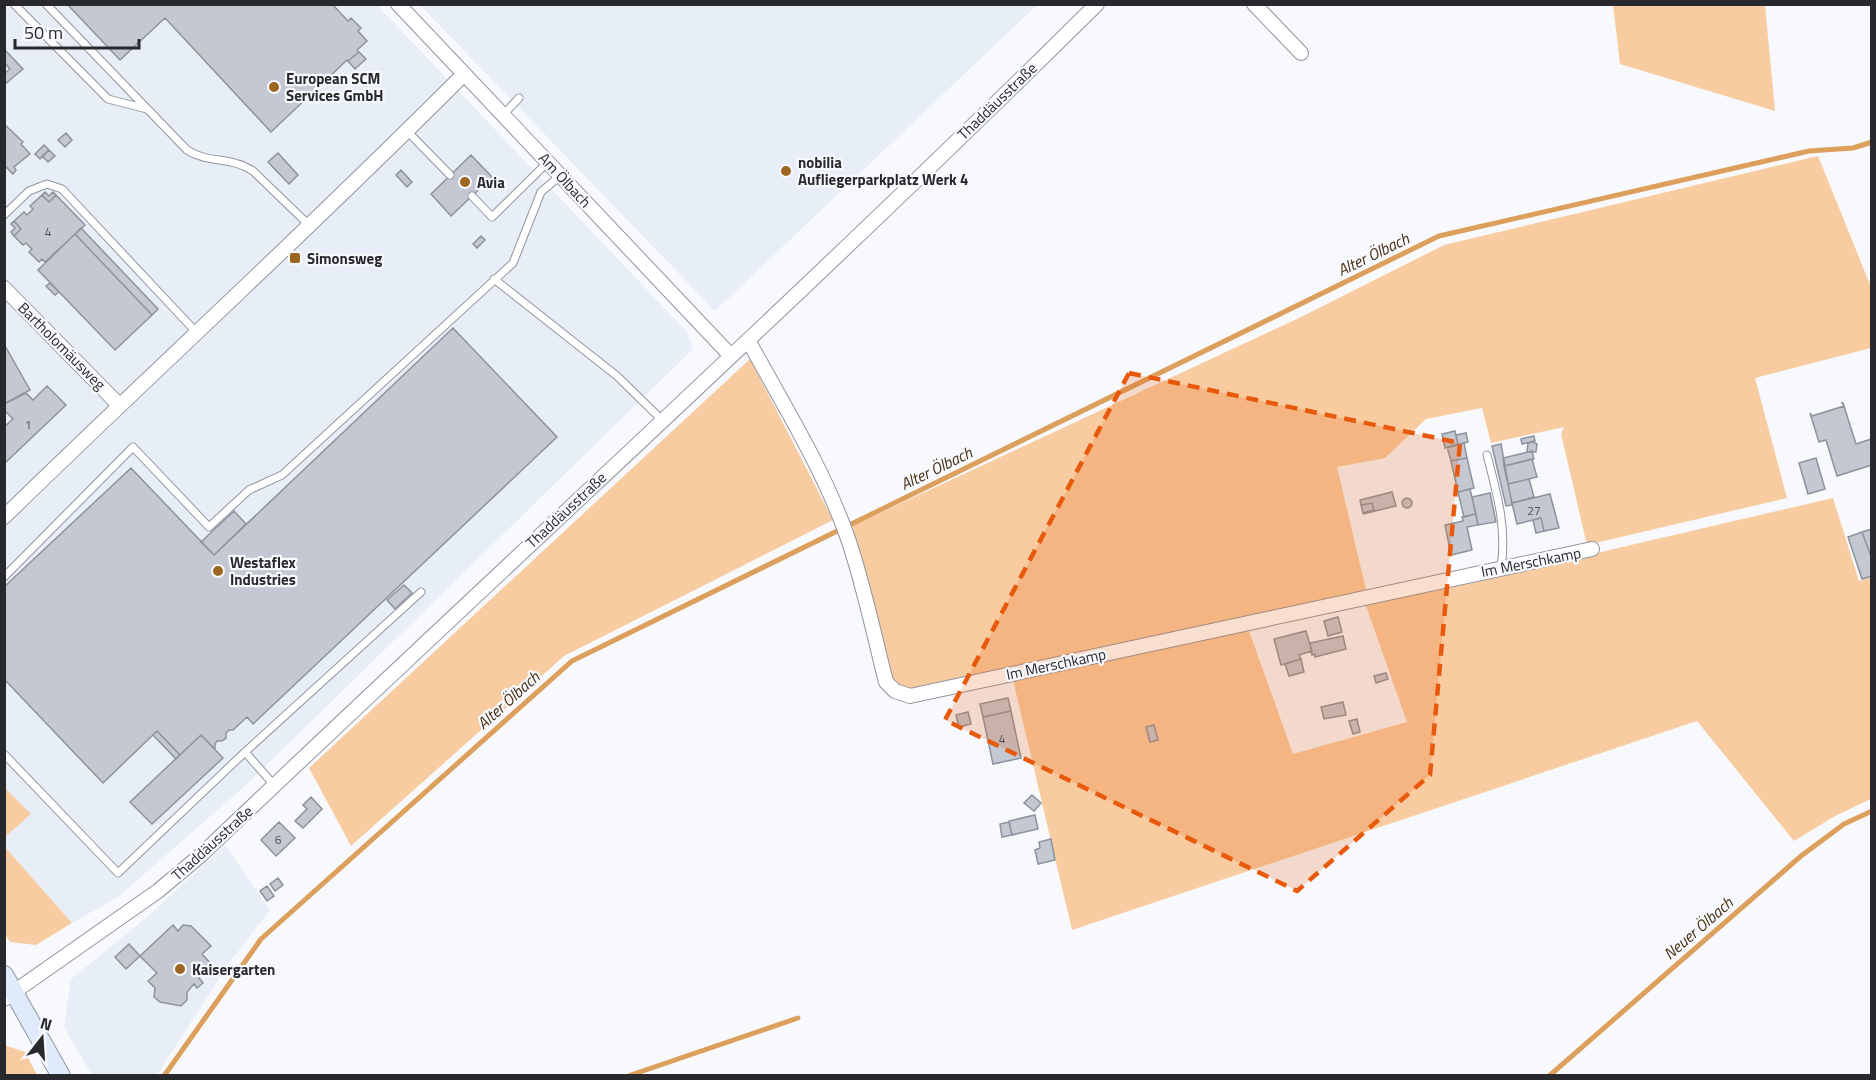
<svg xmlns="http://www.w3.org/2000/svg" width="1876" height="1080" viewBox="0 0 1876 1080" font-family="'Titillium Web',sans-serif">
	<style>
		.built { fill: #e8eef8 }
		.green { fill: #f8cca0 }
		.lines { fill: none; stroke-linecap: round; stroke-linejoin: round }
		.stream { stroke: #dd9f5c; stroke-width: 5 }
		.building { fill: #c3c8d2; stroke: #8d939c; stroke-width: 1.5 }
		.lane-casing { stroke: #90959f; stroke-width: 9 }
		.street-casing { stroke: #90959f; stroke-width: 16 }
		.secondary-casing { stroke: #90959f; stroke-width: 20 }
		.lane { stroke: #fff; stroke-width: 7 }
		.street { stroke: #fff; stroke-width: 14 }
		.secondary { stroke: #dfeafd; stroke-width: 18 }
		.marked { fill: #e8590c; fill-opacity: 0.2; stroke: #e8590c; stroke-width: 4.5; stroke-dasharray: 12 8; stroke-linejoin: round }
		.poi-dot { fill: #9c6520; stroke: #f7f9fd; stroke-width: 2 }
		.labels { text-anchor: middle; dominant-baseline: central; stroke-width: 4.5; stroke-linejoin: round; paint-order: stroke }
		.number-label { font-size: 12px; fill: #4e5156 }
		.poi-label { font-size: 15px; font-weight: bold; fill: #27292c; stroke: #f7f9fd; text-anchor: start }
		.street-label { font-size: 15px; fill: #27292c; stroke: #f7f9fd }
		.water-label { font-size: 16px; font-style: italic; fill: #462d10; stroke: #f7f9fd }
	</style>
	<rect width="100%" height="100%" fill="#f7f9fd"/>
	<path class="built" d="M5,5H377L688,333L693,349L246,785L118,897L72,923L5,847L4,837L31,814L4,787Z
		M420,5H1037L715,311Z
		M225,845L270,910L230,962L158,1073L154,1076L92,1075L64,1027L71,979L147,917Z"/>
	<path class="green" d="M1613,5H1765L1775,111L1620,64Z
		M1818,156L1871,287V348L1755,378L1787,498L1587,545L1561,434L1564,427L1491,443L1482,408L1426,419L1385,458L1337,467L1367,594L912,689L900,686L892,679L852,526L1301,317L1444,245Z
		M750,359L833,520L564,656L351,846L309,768Z
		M1833,498L1859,581L1871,577V799L1835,816L1794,841L1697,721L1072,930L1013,680L1248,628L1293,754L1407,722L1365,603L1430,592Z
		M4,787L31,814L5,837H4Z
		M5,847L72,923L36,945L10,942L5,934Z
		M4,1045L25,1052L37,1075H5Z"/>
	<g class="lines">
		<path class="stream" d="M164,1076L261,939L572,661L1439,236L1809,151L1853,148L1872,142
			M628,1076L798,1018
			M1549,1076L1801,856L1844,824L1872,811"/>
	</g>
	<path class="building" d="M67,4H332L348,21L351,18L361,28L358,31L367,41L357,50L359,52L348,61L347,60L271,132L165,18L120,60Z
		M5,50L23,69L4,85V74L10,69L4,62Z
		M359,52L366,59L355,69L348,61Z
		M4,124L23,142L21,144L30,154L14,167L16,170L13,174L4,165Z
		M66,133L72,140L65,147L58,140Z
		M44,145L49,150L40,159L35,154Z
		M49,150L55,156L48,162L42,156Z
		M278,153L298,175L289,184L268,162Z
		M471,155L492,177L451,216L431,194Z
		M401,170L412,182L407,187L396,175Z
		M45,192L49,196L53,192L56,195L49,202L42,195Z
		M42,195L49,202L56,195L85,225L45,262L42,259L39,262L29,252L32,249L26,243L23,245L14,236L21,229L14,221L24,212L27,215L33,209L30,206Z
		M14,221L21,229L14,236L11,232L15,228L11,224Z
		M81,228L158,309L152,315L75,234Z
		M75,234L152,315L115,350L38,270Z
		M481,236L485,240L477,248L473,244Z
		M50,283L59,292L55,295L46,286Z
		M453,328L557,437L253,724L247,717L233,730H229L226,733V738L222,741H217L215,744V749L201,735L180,755L157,731L103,783L4,679V587L131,468L214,555Z
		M4,344L30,390L4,404Z
		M47,386L66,405L4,464V427L13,419L4,410V404L26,393L33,400Z
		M1842,403H1843L1856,444L1871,439L1872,465L1837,476L1826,440L1819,442L1810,413L1812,416L1844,406Z
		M1455,431L1458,445L1445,448L1442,434Z
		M1466,433L1468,442L1458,445L1456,435Z
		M1534,436L1535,441L1522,444L1521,439Z
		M1533,442L1537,444L1536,452H1527L1528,443Z
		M1464,443L1467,458L1451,461L1447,447Z
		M1501,444L1512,505L1506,506L1492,446Z
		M1532,451L1534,459L1504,466L1503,458Z
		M1467,458L1474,488L1458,492L1451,461Z
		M1816,458L1825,489L1808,494L1799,463Z
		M1532,459L1537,477L1508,484L1504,466Z
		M1529,479L1534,497L1512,503L1508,484Z
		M1470,489L1476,514L1464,517L1458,492Z
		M1392,492L1396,506L1363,514L1374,510L1372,503L1361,505L1360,500Z
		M1490,493L1496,522L1478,525L1472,497Z
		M1550,494L1559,528L1544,531L1541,518L1517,524L1512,503Z
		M1402 503a5 5 0 1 1 10 0a5 5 0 1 1-10 0Z
		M1372,503L1374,510L1363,513L1361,505Z
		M234,511L246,524L214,555L201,542Z
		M1476,514L1478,525L1467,527L1472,550L1451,555L1445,525L1463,521L1462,517Z
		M1541,518L1544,531L1536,533L1533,520Z
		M1872,529V559L1862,532Z
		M1862,532L1872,559V576L1862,579L1848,537Z
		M404,585L412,593L395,609L387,600Z
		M1338,617L1342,632L1328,636L1324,621Z
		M1306,631L1312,651L1299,655L1301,659L1281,665L1274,639Z
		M1343,636L1346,649L1315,657V654L1312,655L1310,643Z
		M1301,659L1304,672L1289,676L1285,664Z
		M1386,673L1388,679L1376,683L1374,676Z
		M1008,698L1011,711L983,717L980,704Z
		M1343,702L1346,715L1324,719L1321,707Z
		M1011,711L1021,758L993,764L983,717Z
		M968,712L971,724L959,727L956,715Z
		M1357,719L1360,732L1353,734L1349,721Z
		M1154,725L1158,740L1150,742L1146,727Z
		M157,731L180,755L176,759L153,735Z
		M201,735L223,758L152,824L130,802Z
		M1032,795L1041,803L1034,811L1024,803Z
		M311,797L322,809L303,828L295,821L307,809L303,805Z
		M1035,815L1038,829L1012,835L1009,821Z
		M279,822L295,838L276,856L261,840Z
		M1009,822L1012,835L1002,837L1000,824Z
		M1051,839L1055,860L1038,864L1035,850L1040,848L1039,842Z
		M278,878L283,885L275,891L270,884Z
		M267,886L274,896L267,901L260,891Z
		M173,925L178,931L183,925L191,926L211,946L202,954L212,965L199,978L203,983L197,988L194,984L187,992V1000L181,1006L160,1002L154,997L155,988L148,981L157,973L140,956Z
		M129,944L140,956L126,969L115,957Z"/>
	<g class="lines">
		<g class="lane-casing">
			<path id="lane" d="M14,4L108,99L147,109
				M46,4L187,150C208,164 231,156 253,171L310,226
				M503,115L519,98
				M407,131L450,175
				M472,196L492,217L548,162
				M4,215L29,191L47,184L62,189L197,333
				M494,279L617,376L662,420
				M1487,455C1497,494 1507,527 1501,568
				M4,577L133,447L209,527L249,490L282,475L513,263L541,192L561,175
				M245,752L274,785
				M4,754L118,873L245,752L421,592"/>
		</g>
		<g class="street-casing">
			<path id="street" d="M398,4L731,356
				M1254,4L1301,53
				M4,288L119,405
				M748,340C783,404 823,468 847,536C863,581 874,635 886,682L895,691L910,696L1592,549
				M4,517C157,368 314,225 464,74
				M4,999L158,891L201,855C499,571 804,294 1097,4"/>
		</g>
		<g class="secondary-casing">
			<path id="secondary" d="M4,975L61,1076"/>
		</g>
		<use href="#lane" class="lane"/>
		<use href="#street" class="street"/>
		<use href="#secondary" class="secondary"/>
	</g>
	<path class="marked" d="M1129,373L1460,443L1430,775L1297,891L945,720Z"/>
	<g class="poi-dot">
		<circle cx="274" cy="87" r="6"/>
		<circle cx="786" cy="171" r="6"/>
		<circle cx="465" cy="182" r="6"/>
		<rect x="289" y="252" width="12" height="12" rx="3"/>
		<circle cx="218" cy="571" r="6"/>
		<circle cx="180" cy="969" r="6"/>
	</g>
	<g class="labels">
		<g class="number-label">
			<text x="48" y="231">4</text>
			<text x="28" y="424">1</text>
			<text x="1534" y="510">27</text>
			<text x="1002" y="738">4</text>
			<text x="278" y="839">6</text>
		</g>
		<g class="poi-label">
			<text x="286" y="78">European SCM<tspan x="286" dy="17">Services GmbH</tspan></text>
			<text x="798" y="162">nobilia<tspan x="798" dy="17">Aufliegerparkplatz Werk 4</tspan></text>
			<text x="477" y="182">Avia</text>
			<text x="307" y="258">Simonsweg</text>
			<text x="230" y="562">Westaflex<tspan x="230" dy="17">Industries</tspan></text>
			<text x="192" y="969">Kaisergarten</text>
		</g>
		<g class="street-label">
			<text transform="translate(997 101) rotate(-44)">Thaddäusstraße</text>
			<text transform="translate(565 180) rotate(47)">Am Ölbach</text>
			<text transform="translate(62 346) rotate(45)">Bartholomäusweg</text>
			<text transform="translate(566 510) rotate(-43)">Thaddäusstraße</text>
			<text transform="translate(1531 562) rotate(-11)">Im Merschkamp</text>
			<text transform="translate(1056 664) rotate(-12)">Im Merschkamp</text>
			<text transform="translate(212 843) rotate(-42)">Thaddäusstraße</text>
		</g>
		<g class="water-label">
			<text transform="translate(1373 254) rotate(-26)">Alter Ölbach</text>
			<text transform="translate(936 468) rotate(-26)">Alter Ölbach</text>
			<text transform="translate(508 700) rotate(-42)">Alter Ölbach</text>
			<text transform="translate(1698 928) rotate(-41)">Neuer Ölbach</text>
		</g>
	</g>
	<rect width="1876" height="1080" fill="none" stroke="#27292c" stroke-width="12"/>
	<g transform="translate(42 1038) rotate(17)" stroke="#f7f9fd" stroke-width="4.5" paint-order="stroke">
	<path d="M0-4.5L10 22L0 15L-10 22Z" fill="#27292c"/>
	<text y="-9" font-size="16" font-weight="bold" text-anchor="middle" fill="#27292c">N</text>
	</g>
	<path d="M15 39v9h124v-9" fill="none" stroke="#27292c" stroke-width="3"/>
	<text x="24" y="39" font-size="18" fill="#27292c" stroke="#f7f9fd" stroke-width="4.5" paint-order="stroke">50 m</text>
</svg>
